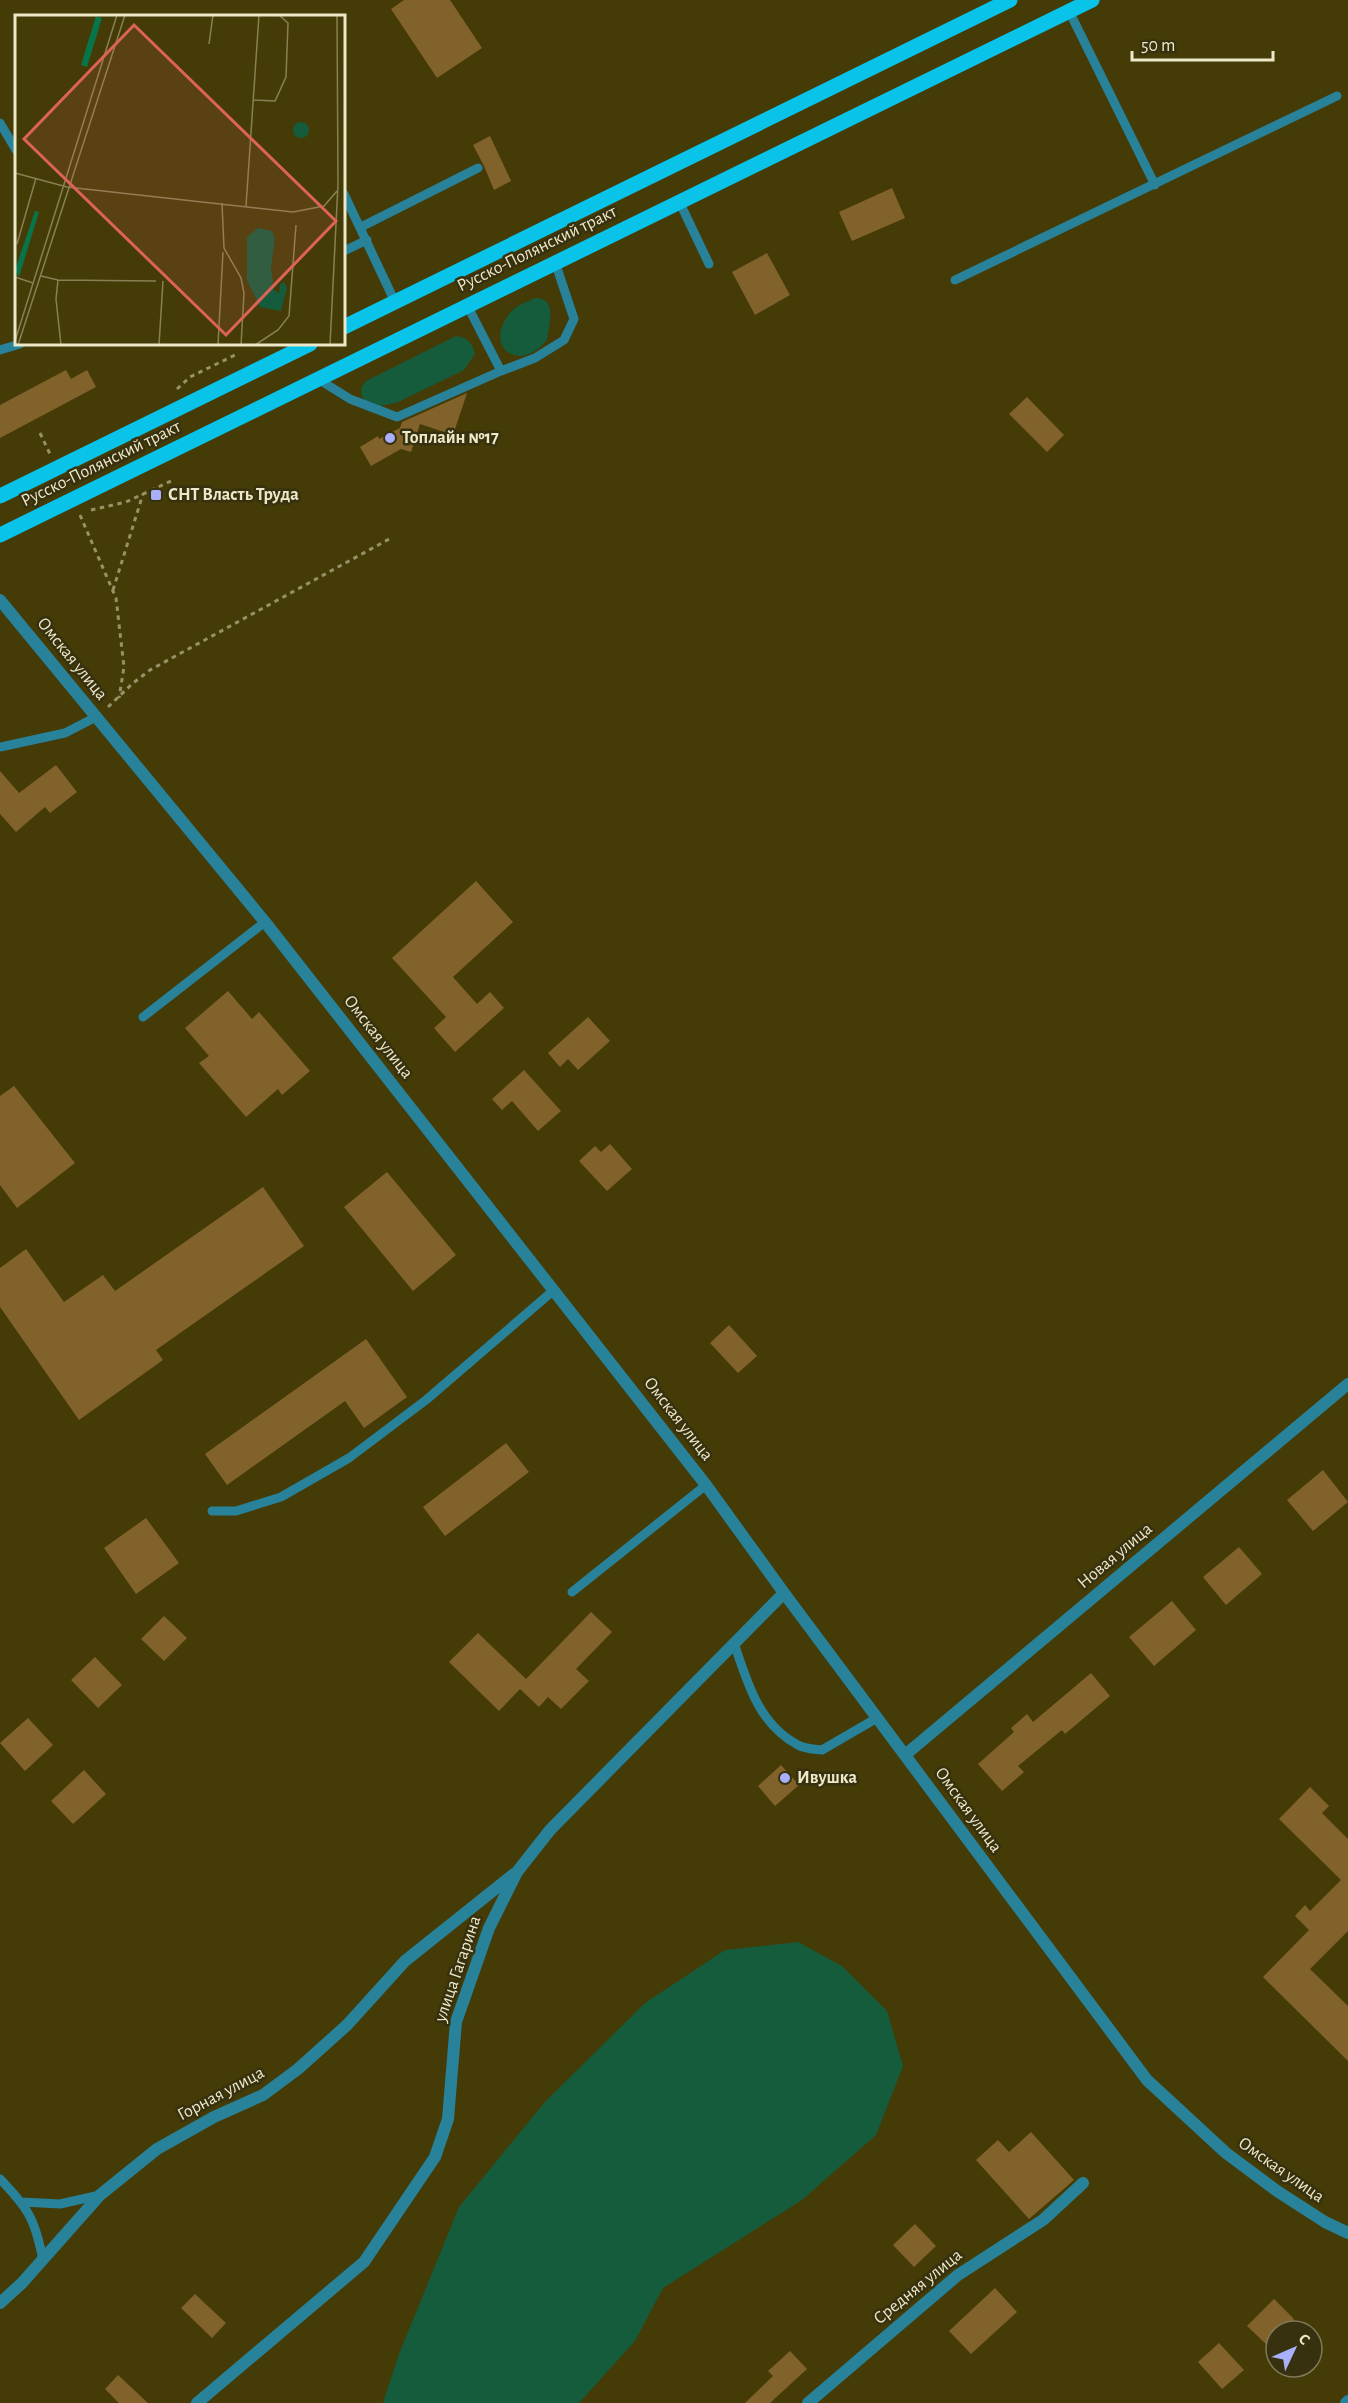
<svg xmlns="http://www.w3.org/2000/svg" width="1348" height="2403" viewBox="0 0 1348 2403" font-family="'Alegreya Sans',sans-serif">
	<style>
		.green { fill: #145c3c }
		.building { fill: #82622b }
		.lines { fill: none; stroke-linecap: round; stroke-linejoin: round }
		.path { stroke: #989167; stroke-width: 3; stroke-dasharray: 4.5 4.5; stroke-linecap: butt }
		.lane { stroke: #27829a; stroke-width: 9 }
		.street { stroke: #27829a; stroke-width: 12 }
		.primary { stroke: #09c3e9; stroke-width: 15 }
		.poi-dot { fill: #a8b0fc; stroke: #37310f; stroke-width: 2 }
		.labels { text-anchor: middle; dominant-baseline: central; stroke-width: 5; stroke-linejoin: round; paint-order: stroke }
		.street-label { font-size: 18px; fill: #ede8c8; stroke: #37310f }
		.poi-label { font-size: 18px; font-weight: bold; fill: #ede8c8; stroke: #37310f; text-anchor: start }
		.inset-road { fill: none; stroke: #888054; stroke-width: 1.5 }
		.view { fill: #dd6258; fill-opacity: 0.15; stroke: #dd6258; stroke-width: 3 }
		.inset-edge { fill: none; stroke: #ede8c8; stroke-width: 3 }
	</style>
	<rect width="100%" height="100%" fill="#443b07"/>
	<path class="green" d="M535,298C558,298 549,324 547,340C518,375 483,346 510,313C516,305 527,302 535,298Z
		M456,336C468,338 472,342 475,354L464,370L396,403L379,406L368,404L362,397L361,388L366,381Z
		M798,1942L842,1966L887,2011L903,2066L876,2135L802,2200L663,2288L635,2341L579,2403H383L399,2354L459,2207L544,2103L645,2003L725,1950Z"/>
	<path class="building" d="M404,0H450L482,48L437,78L391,9Z
		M490,136L511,181L494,190L484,166L473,145Z
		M892,188L905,218L852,241L839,212Z
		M767,253L790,295L755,315L732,272Z
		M66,370L71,379L87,370L96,387L0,438V405Z
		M467,393L453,435L420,424L411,452L401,449L371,466L360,447L378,436L379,439L400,428L402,422Z
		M1027,397L1064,435L1047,452L1009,414Z
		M56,765L77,792L50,813L45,807L16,832L0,814V771L19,793Z
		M476,881L513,922L453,977L477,1004L490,992L504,1008L455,1052L434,1028L446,1017L392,958Z
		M228,991L252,1019L259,1012L310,1071L282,1095L278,1089L246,1117L199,1063L209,1056L185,1028Z
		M588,1017L610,1041L578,1070L568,1059L560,1067L548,1053Z
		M524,1070L561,1111L538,1131L512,1101L502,1110L492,1099Z
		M14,1086L75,1163L17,1208L0,1185V1096Z
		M610,1144L632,1169L607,1191L579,1161L595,1146L601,1152Z
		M387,1172L456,1255L413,1291L344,1207Z
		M263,1187L304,1246L156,1350L163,1360L79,1420L0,1307V1268L26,1249L64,1302L103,1275L115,1291Z
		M729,1325L757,1356L738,1373L710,1343Z
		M366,1339L407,1397L364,1428L345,1401L227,1485L205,1454Z
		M506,1443L529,1472L445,1536L423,1507Z
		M1323,1470L1348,1502L1313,1531L1287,1500Z
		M146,1518L179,1563L136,1594L104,1548Z
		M1239,1547L1262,1574L1226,1605L1203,1577Z
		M1172,1601L1196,1630L1154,1666L1129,1637Z
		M591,1612L612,1632L576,1669L589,1681L561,1709L548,1697L539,1707L520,1689L499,1711L449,1662L478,1633L526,1679Z
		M164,1616L187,1638L164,1661L141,1639Z
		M95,1657L122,1685L98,1708L71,1680Z
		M1091,1673L1110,1696L1065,1734L1062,1730L1018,1766L1024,1772L1002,1791L978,1764L1014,1732L1011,1728L1027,1714L1033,1722Z
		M28,1718L53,1745L25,1771L0,1743Z
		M781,1765L799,1785L775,1806L758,1786Z
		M84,1770L106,1794L73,1824L51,1801Z
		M1310,1787L1329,1806L1322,1813L1348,1839V1931L1310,1969L1348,2006V2061L1263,1977L1309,1930L1295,1916L1305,1905L1310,1911L1341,1880L1279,1819Z
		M1031,2132L1074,2180L1029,2219L976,2160L998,2140L1009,2152Z
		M915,2224L936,2246L914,2267L893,2245Z
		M995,2288L1017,2312L971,2354L949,2331Z
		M195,2294L226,2323L212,2338L181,2308Z
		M1274,2299L1294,2319L1283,2331H1276V2338L1268,2346L1247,2326Z
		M1219,2343L1244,2370L1222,2389L1198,2362Z
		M790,2351L807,2369L770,2403H745L773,2376L768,2371Z
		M118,2375L148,2403H119L105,2389Z"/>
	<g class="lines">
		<path class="path" d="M177,389L190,377L237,354
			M40,433L50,454
			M91,510L126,502L171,481
			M80,515L116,598L124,667L119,698
			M113,590L143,494
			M108,707L132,684L150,670L391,538"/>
		<path class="lane" d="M1069,11L1155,185
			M0,123L16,150
			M344,194L395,302
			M679,201L709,264
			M361,227L478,168
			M344,251L367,240
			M955,280L1337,96
			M0,350L20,344
			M501,371L535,358L564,340L574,319L555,262
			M318,379L350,399L397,417L501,371L467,305
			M0,747L65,733L96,717
			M143,1017L265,922
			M212,1511H236L281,1497L349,1458L426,1400L554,1290
			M572,1592L706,1485
			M734,1643C747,1682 759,1725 798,1745C805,1749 815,1749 822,1750L877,1718
			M0,2179C28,2208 35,2219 43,2260
			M22,2202L60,2204L100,2195"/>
		<path class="street" d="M0,600L265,922L706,1485L784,1593L1147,2080L1226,2153L1277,2191L1325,2222L1348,2233
			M905,1755L1348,1384
			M0,2303L22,2283L100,2195L157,2149L214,2117L263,2095L298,2069L347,2025L405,1961L514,1874
			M197,2403L364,2262L435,2157L448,2119L456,2022L489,1928L517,1872L550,1830L784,1593
			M808,2403L958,2275L1043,2220L1083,2183
			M1346,2403L1348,2401"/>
		<path class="primary" d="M344,327L1010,0
			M0,496L310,344
			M0,535L1092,0"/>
	</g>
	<g class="poi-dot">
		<circle cx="390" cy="438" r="6"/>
		<rect x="150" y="489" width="12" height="12" rx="3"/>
		<circle cx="785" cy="1778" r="6"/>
	</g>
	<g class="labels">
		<g class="street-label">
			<text transform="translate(537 249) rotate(-26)">Русско-Полянский тракт</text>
			<text transform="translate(101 464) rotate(-26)">Русско-Полянский тракт</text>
			<text transform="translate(72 659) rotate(51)">Омская улица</text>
			<text transform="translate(378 1037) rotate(52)">Омская улица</text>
			<text transform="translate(678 1419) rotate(52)">Омская улица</text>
			<text transform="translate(1115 1556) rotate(-40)">Новая улица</text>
			<text transform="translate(968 1810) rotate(54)">Омская улица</text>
			<text transform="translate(458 1969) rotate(-71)">улица Гагарина</text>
			<text transform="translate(221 2094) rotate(-28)">Горная улица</text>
			<text transform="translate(1281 2170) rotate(35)">Омская улица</text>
			<text transform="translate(918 2287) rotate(-39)">Средняя улица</text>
		</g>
		<g class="poi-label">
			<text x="402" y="438">Топлайн №17</text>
			<text x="168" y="495">СНТ Власть Труда</text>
			<text x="797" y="1778">Ивушка</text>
		</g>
	</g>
	<g transform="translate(15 15)">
		<rect width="330" height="330" fill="#443b07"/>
		<path d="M278 115a8 8 0 1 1 16 0a8 8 0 1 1-16 0ZM243,213L257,216L260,224L256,254L259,275L264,278L265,269L269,267L272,273L266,296L245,292L232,265V222Z" fill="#145c3c"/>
		<path d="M81,1L87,3L72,52L66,50ZM20,196L24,197L4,262L0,255Z" fill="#077449"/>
		<path class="inset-road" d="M194,29L198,0M238,85L260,86L271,62L273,8L264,0M0,158L52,172L278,197L309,191L322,176M207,188L209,233L226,263L229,278L226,330M231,191L244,0M2,229L21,163M26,261L43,265L141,266M0,262L18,268M43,265L41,284L46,330M0,326L102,0M3,330L110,0M144,330L148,266M203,330L208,237M240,330L263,315L274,301L281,210M315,330L323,169L322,0"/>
		<path class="view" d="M119,10L321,206L211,320L9,124Z"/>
		<rect width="330" height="330" class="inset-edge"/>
	</g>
	<g transform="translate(1294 2349) rotate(46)"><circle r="28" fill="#37310f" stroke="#807a59" stroke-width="1.5"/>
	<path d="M0-4.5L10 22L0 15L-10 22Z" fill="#a8b0fc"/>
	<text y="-9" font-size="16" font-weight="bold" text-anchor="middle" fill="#ede8c8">С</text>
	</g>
	<path d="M1132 51v9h141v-9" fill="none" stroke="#ede8c8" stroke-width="3"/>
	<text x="1141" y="51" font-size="18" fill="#ede8c8" stroke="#37310f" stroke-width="4.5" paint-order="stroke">50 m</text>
</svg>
